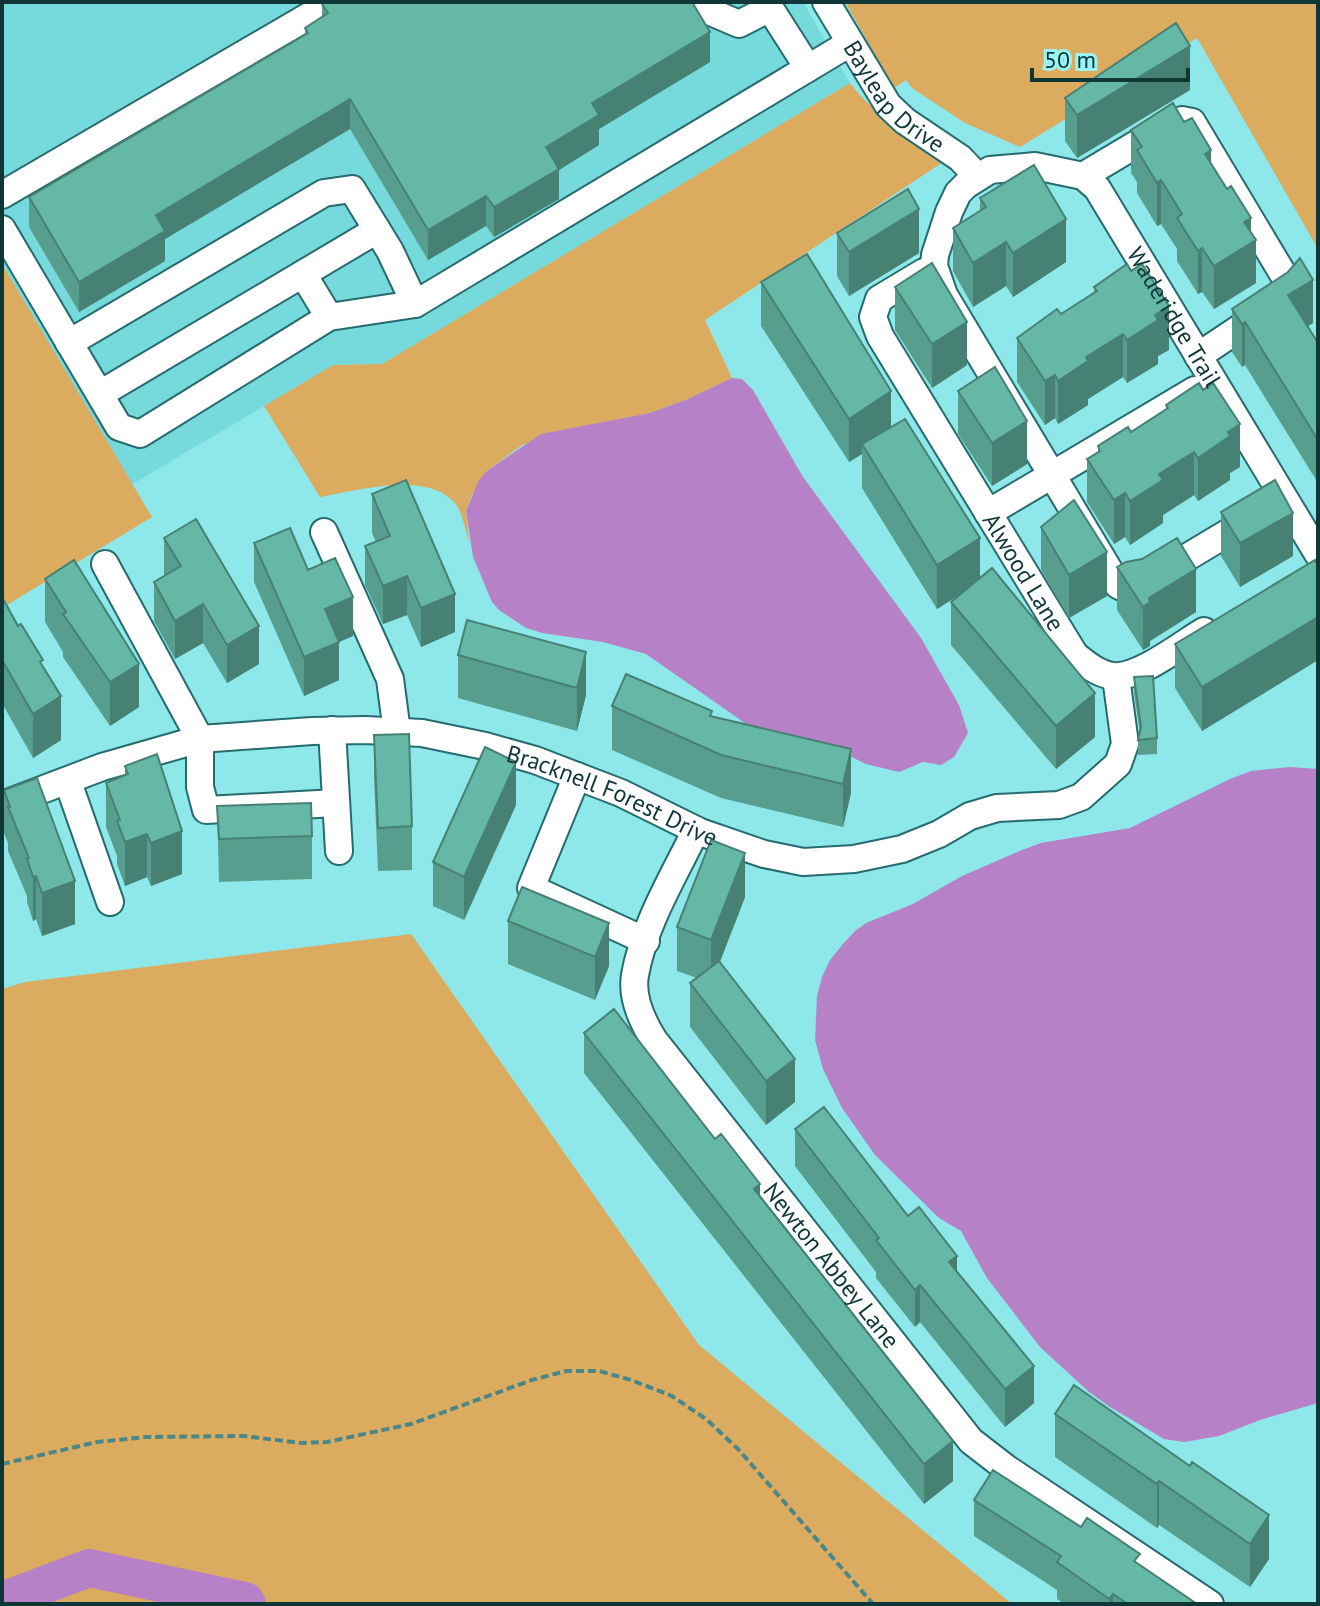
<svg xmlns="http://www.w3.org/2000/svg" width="1320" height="1606" viewBox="0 0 1320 1606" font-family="'PT Sans',sans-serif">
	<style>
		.built { fill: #76d9dc }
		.green { fill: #dbab5f }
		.water { fill: #b681c7 }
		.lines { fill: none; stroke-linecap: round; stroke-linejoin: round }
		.river { stroke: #b681c7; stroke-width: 38 }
		.minor-casing { stroke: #266c6e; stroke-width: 30 }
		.path { stroke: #498788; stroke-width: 4; stroke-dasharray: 8 4; stroke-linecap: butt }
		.minor { stroke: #fff; stroke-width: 26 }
		.wall { fill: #589e8f }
		.shaded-wall { fill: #478174 }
		.building { fill: #66b8a6; stroke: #478174; stroke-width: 2 }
		.labels { text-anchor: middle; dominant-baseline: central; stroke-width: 7; stroke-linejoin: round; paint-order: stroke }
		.street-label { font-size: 24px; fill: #103738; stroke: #9bf5f7 }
	</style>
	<rect width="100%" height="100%" fill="#8ee7e9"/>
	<path class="built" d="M2,2H803L850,83L382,364L333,365L131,485L2,264Z"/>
	<path class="green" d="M845,2H1318V249L1197,38L1020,147L965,123L912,88L906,80L894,88Z
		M850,83C875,117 913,134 943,162L705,320L732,378L688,399L650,413L585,426L522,445L487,471L471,497L466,511L469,541C465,530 463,515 457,506C431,469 355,491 320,497L264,406L333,365L382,364Z
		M2,264L152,517L2,608Z
		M411,934L699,1345L1012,1604H2V989L25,982Z"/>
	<path class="water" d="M732,378L742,379L753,390L803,477L921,638L959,705L968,733L954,757L941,765L923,762L899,772L866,764L833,748L752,728L646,654L603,642L542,633L526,628L499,610L492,602L473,557L466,511L479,480L487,471L541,434L650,413L688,399Z
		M1290,767L1318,769V1403L1260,1420L1219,1436L1184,1442L1164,1439L1110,1407L1089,1392L1040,1347L987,1278L961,1231L939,1218L875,1155L842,1108L823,1069L815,1040L817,996L822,977L830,960L843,944L855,931L866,923L913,904L962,876L1022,850L1041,843L1130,828L1230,779L1251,771Z"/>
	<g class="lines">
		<path class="river" d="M2,1601L89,1568L245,1601L247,1604"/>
		<g class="minor-casing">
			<g id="minor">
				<path d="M705,2L711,12L739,24L770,8"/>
				<path d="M766,2L808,68"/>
				<path id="s1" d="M826,2L888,105L905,121L960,158L978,177"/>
				<path d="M1083,176L1172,123L1182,120L1192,122L1286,279L1285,294L1279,302L1198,356"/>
				<path d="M2,195L333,2"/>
				<path d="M2,229L119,427L140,434L329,317L415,304L850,43"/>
				<path id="s2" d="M924,272L879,299L873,317L880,336L1075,655C1086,664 1098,674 1113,676C1138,679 1182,644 1204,631"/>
				<path d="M303,274L329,317"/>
				<path d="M69,343L324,193L352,189L390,251L415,304"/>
				<path d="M100,394L377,230"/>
				<path d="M988,513L1195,390"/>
				<path id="s3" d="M1251,519L1134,589H1126L1118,585L944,295L934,266L935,255L949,212L958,193L966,185L990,170L1035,166L1083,176L1097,188L1318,554"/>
				<path d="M324,532L390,679L397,732"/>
				<path d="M105,564L200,739V787L206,810L336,803"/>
				<path d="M332,730L339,851"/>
				<path d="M577,776L531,888L646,941"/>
				<path d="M68,782L110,902"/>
				<path id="s4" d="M2,805L102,767L200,739L312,731L366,730L422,733L485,746L535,760L621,793L700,832L764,854L803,862L854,859L902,849L939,834L970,816L997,808L1059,805L1081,797L1118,764L1125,744L1116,677"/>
				<path id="s5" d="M696,830C674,876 644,924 635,975C631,998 642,1021 654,1040L971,1441L1006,1468L1210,1604"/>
			</g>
		</g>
		<path class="path" d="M2,1464L97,1442L146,1437L243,1436L301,1443L327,1442L411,1424L532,1380L566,1371H599L631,1380L672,1396L706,1419L738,1449L873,1604"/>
		<use href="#minor" class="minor"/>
	</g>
	<path class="wall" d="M322,4L710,62L599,129V145L559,170V199L494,237L486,226L428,260L350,129L165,239V261L79,312L29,227V197L305,34V28L322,17Z
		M1190,90L1077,158L1065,141V98Z
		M1131,130L1211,164L1251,233L1256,283L1214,309L1202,292L1198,294L1177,261V249L1161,224L1157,226L1137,193V182L1131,173Z
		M980,198L1066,262L1013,297L1006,286L973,307L953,271V228L980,211Z
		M837,233L919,253L849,296L837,276Z
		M761,282L891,427L980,577L1095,737L1056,769L951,645V602L961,594L937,609L862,488V454L849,462L761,326Z
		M895,287L967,365L932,388L895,330Z
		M1094,287L1169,350L1158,356V364L1127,383L1123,377L1088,399V405L1058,424L1055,418L1045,425L1017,382V338L1061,314L1094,292Z
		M1232,309L1313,323L1308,326L1318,343V483L1245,365L1242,367L1232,352Z
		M958,391L1027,464L992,486L958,434Z
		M1166,405L1240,467L1230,473V480L1198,501L1194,495L1163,515V523L1130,545L1125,537L1114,544L1087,502V459L1098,452V446L1131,432L1166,410Z
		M372,494L455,632L421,647L407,615L383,624L365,585V546L376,542L372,533Z
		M1221,512L1293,556L1240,587L1221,556Z
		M1041,527L1107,596L1069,618L1041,570Z
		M164,538L259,664L227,683L203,643L175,659L154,621V582L164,576Z
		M254,543L308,570L353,636L339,642V680L304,696L254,582Z
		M1318,566V660L1202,731L1175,688V644Z
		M1117,567L1196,612L1150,641V646L1143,650L1117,610Z
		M45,579L139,707L110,726L63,657V652L45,622Z
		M2,597L43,667L61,740L33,758L2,703Z
		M586,652V695L577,731L458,698V655Z
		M1134,677L1157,738V754L1138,755V740L1140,733L1134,693Z
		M612,706L851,749V793L843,827L721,798L612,750Z
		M374,735L412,826V870L378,871L374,778Z
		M125,766L182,874L151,886L147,877L125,886L117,864V856L106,827V783L125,776Z
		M4,790L75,924L42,936L36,919L33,921L27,902V896L8,851V843L4,833Z
		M516,805L464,920L433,906V862Z
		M217,806L312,836V879L219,882Z
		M522,887L609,966L595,1000L508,964V921Z
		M745,897L720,962L795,1102L766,1125L690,1027V983L697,978L677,971V927Z
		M584,1033L760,1197L953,1481L924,1504L584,1073Z
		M795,1129L908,1216L1034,1403L1005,1427L920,1322L915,1327L876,1278V1272L795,1166Z
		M1074,1385L1269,1559L1250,1587L1159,1525L1157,1528L1055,1457V1414Z
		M974,1500L1140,1565L1197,1604H1064L1057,1599V1590L974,1536Z"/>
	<path class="shaded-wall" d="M710,32V62L599,129V145L559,170V199L494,237V207L546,147L592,103Z
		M1190,46V90L1077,158V115Z
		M350,99V129L165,239V261L79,312V282L156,215Z
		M1211,150V194L1205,154Z
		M1161,180V224L1157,226V183Z
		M486,196V226L428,260V230Z
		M919,209V253L849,296V252Z
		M1251,218V243L1256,240V283L1214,309V266L1244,222Z
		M1066,219V262L1013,297V253Z
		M1006,242V286L973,307V263Z
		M1202,248V292L1198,294V251Z
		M1313,280V323L1288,338V295Z
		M1169,306V350L1158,356V364L1127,383V340L1155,315Z
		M967,322V365L932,388V344Z
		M1245,322V365L1242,367V324Z
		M1123,334V377L1088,399V405L1058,424V381L1086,357Z
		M1055,375V418L1045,425V381Z
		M891,391V435L862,444V454L849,462V419Z
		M1027,421V464L992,486V443Z
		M1240,424V467L1230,473V480L1198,501V458L1228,432Z
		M1194,452V495L1163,515V523L1130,545V501L1159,474Z
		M1125,493V537L1114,544V500Z
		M1293,513V556L1240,587V543Z
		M980,538V581L937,609V565Z
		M1107,552V596L1069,618V575Z
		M1196,569V612L1150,641V646L1143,650V607L1149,598Z
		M407,576V615L383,624V586Z
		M455,594V632L421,647V608Z
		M353,597V636L325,648V609Z
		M203,604V643L175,659V621Z
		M1318,617V660L1202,731V687Z
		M259,626V664L227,683V645Z
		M339,642V680L304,696V657Z
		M586,652V695L577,731V688Z
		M139,664V707L110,726V682Z
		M1095,693V737L1056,769V726Z
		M61,696V740L33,758V714Z
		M851,749V793L843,827V784Z
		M516,762V805L464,920V877Z
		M182,831V874L151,886V843Z
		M147,834V877L125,886V842Z
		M745,853V897L711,984V940Z
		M36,876V919L33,921V877Z
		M75,881V924L42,936V893Z
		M609,923V966L595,1000V957Z
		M795,1059V1102L766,1125V1081Z
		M760,1184V1224L754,1189Z
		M957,1256V1293L949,1262Z
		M920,1285V1322L915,1327V1290Z
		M1034,1366V1403L1005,1427V1389Z
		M953,1441V1481L924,1504V1464Z
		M1159,1481V1525L1157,1528V1484Z
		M1269,1515V1559L1250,1587V1544Z
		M1113,1594V1604H1109V1599Z"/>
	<path class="building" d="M326,2H692L710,32L592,103L599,115L546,147L559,169L494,207L486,196L428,230L350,99L156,215L165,231L79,282L29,197L308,33L305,28L328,13L322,4Z
		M1176,23L1190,46L1077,115L1065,98Z
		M1173,103L1184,122L1192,118L1211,150L1205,154L1227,189L1231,186L1251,218L1244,222L1256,240L1214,266L1202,248L1198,251L1177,218L1182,214L1161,180L1157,183L1137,150L1142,147L1131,130Z
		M1034,165L1066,219L1013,253L1006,242L973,263L953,228L986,207L980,198Z
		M908,189L919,209L849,252L837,233Z
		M807,254L891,391L849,419L761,282Z
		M1300,258L1313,280L1288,295L1318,343V440L1245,322L1242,324L1232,309L1288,272Z
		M932,263L967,322L932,344L895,287Z
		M1127,264L1131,271L1142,264L1169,306L1155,315L1158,320L1127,340L1123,334L1086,357L1088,361L1058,381L1055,375L1045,381L1017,338L1057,309L1061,314L1097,291L1094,287Z
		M995,367L1027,421L992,443L958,391Z
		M1199,383L1203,390L1213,383L1240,424L1228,432L1230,436L1198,458L1194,452L1159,474L1163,480L1130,501L1125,493L1114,500L1087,459L1100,451L1098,446L1128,427L1131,432L1168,408L1166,405Z
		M905,419L980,538L937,565L862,444Z
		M406,480L455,594L421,608L407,576L383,586L365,546L390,536L372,494Z
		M1275,480L1293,513L1240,543L1221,512Z
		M1074,500L1107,552L1069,575L1041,527Z
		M196,519L259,626L227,645L203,604L175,621L154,582L181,566L164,538Z
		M290,528L308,570L335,558L353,597L325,609L339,642L304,657L254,543Z
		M1177,538L1196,569L1149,598L1150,602L1143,607L1117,567L1126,562L1142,559Z
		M74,560L139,664L110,682L63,614L66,612L45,579Z
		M1315,560L1318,566V617L1202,687L1175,644Z
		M992,568L1095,693L1056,726L951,602Z
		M2,597L18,626L21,624L43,660L40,662L61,696L33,714L2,660Z
		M467,620L586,652L577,688L458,655Z
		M626,674L712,711L710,716L851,749L843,784L721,755L612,706Z
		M1153,676L1157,738L1138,740L1141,727L1134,677Z
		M409,734L412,826L378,828L374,735Z
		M485,747L516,762L464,877L433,862Z
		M157,754L182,831L151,843L147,834L125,842L117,821L120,820L106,783L128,774L125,766Z
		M37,778L75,881L42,893L36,876L33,877L27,859L29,858L8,807H10L4,790Z
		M311,803L312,836L219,839L217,806Z
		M711,840L745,853L711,940L677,927Z
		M522,887L609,923L595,957L508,921Z
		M719,961L795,1059L766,1081L690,983Z
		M614,1009L715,1139L721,1134L736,1153L760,1184L754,1189L953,1441L924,1464L584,1033Z
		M824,1107L908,1216L919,1207L957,1256L949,1262L1034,1366L1005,1389L920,1285L915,1290L876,1240L879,1238L795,1129Z
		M1074,1385L1190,1466L1192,1462L1269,1515L1250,1544L1159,1481L1157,1484L1055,1414Z
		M993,1470L1081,1527L1087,1518L1140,1554L1134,1561L1197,1604H1128L1113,1594L1109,1599L1057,1562L1061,1556L974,1500Z"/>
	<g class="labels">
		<g class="street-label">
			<text stroke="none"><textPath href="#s1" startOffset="118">Bayleap Drive</textPath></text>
			<text stroke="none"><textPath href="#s3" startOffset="902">Waderidge Trail</textPath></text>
			<text stroke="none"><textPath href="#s2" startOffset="368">Alwood Lane</textPath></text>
			<text stroke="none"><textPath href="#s4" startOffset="632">Bracknell Forest Drive</textPath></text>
			<text stroke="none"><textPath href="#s5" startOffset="514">Newton Abbey Lane</textPath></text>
		</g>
	</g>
	<rect width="1320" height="1606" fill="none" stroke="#103738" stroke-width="8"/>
	<path d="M1032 68v12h156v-12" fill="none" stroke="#103738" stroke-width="4"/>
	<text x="1044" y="68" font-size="24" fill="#103738" stroke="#9bf5f7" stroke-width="6" paint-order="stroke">50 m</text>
</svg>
